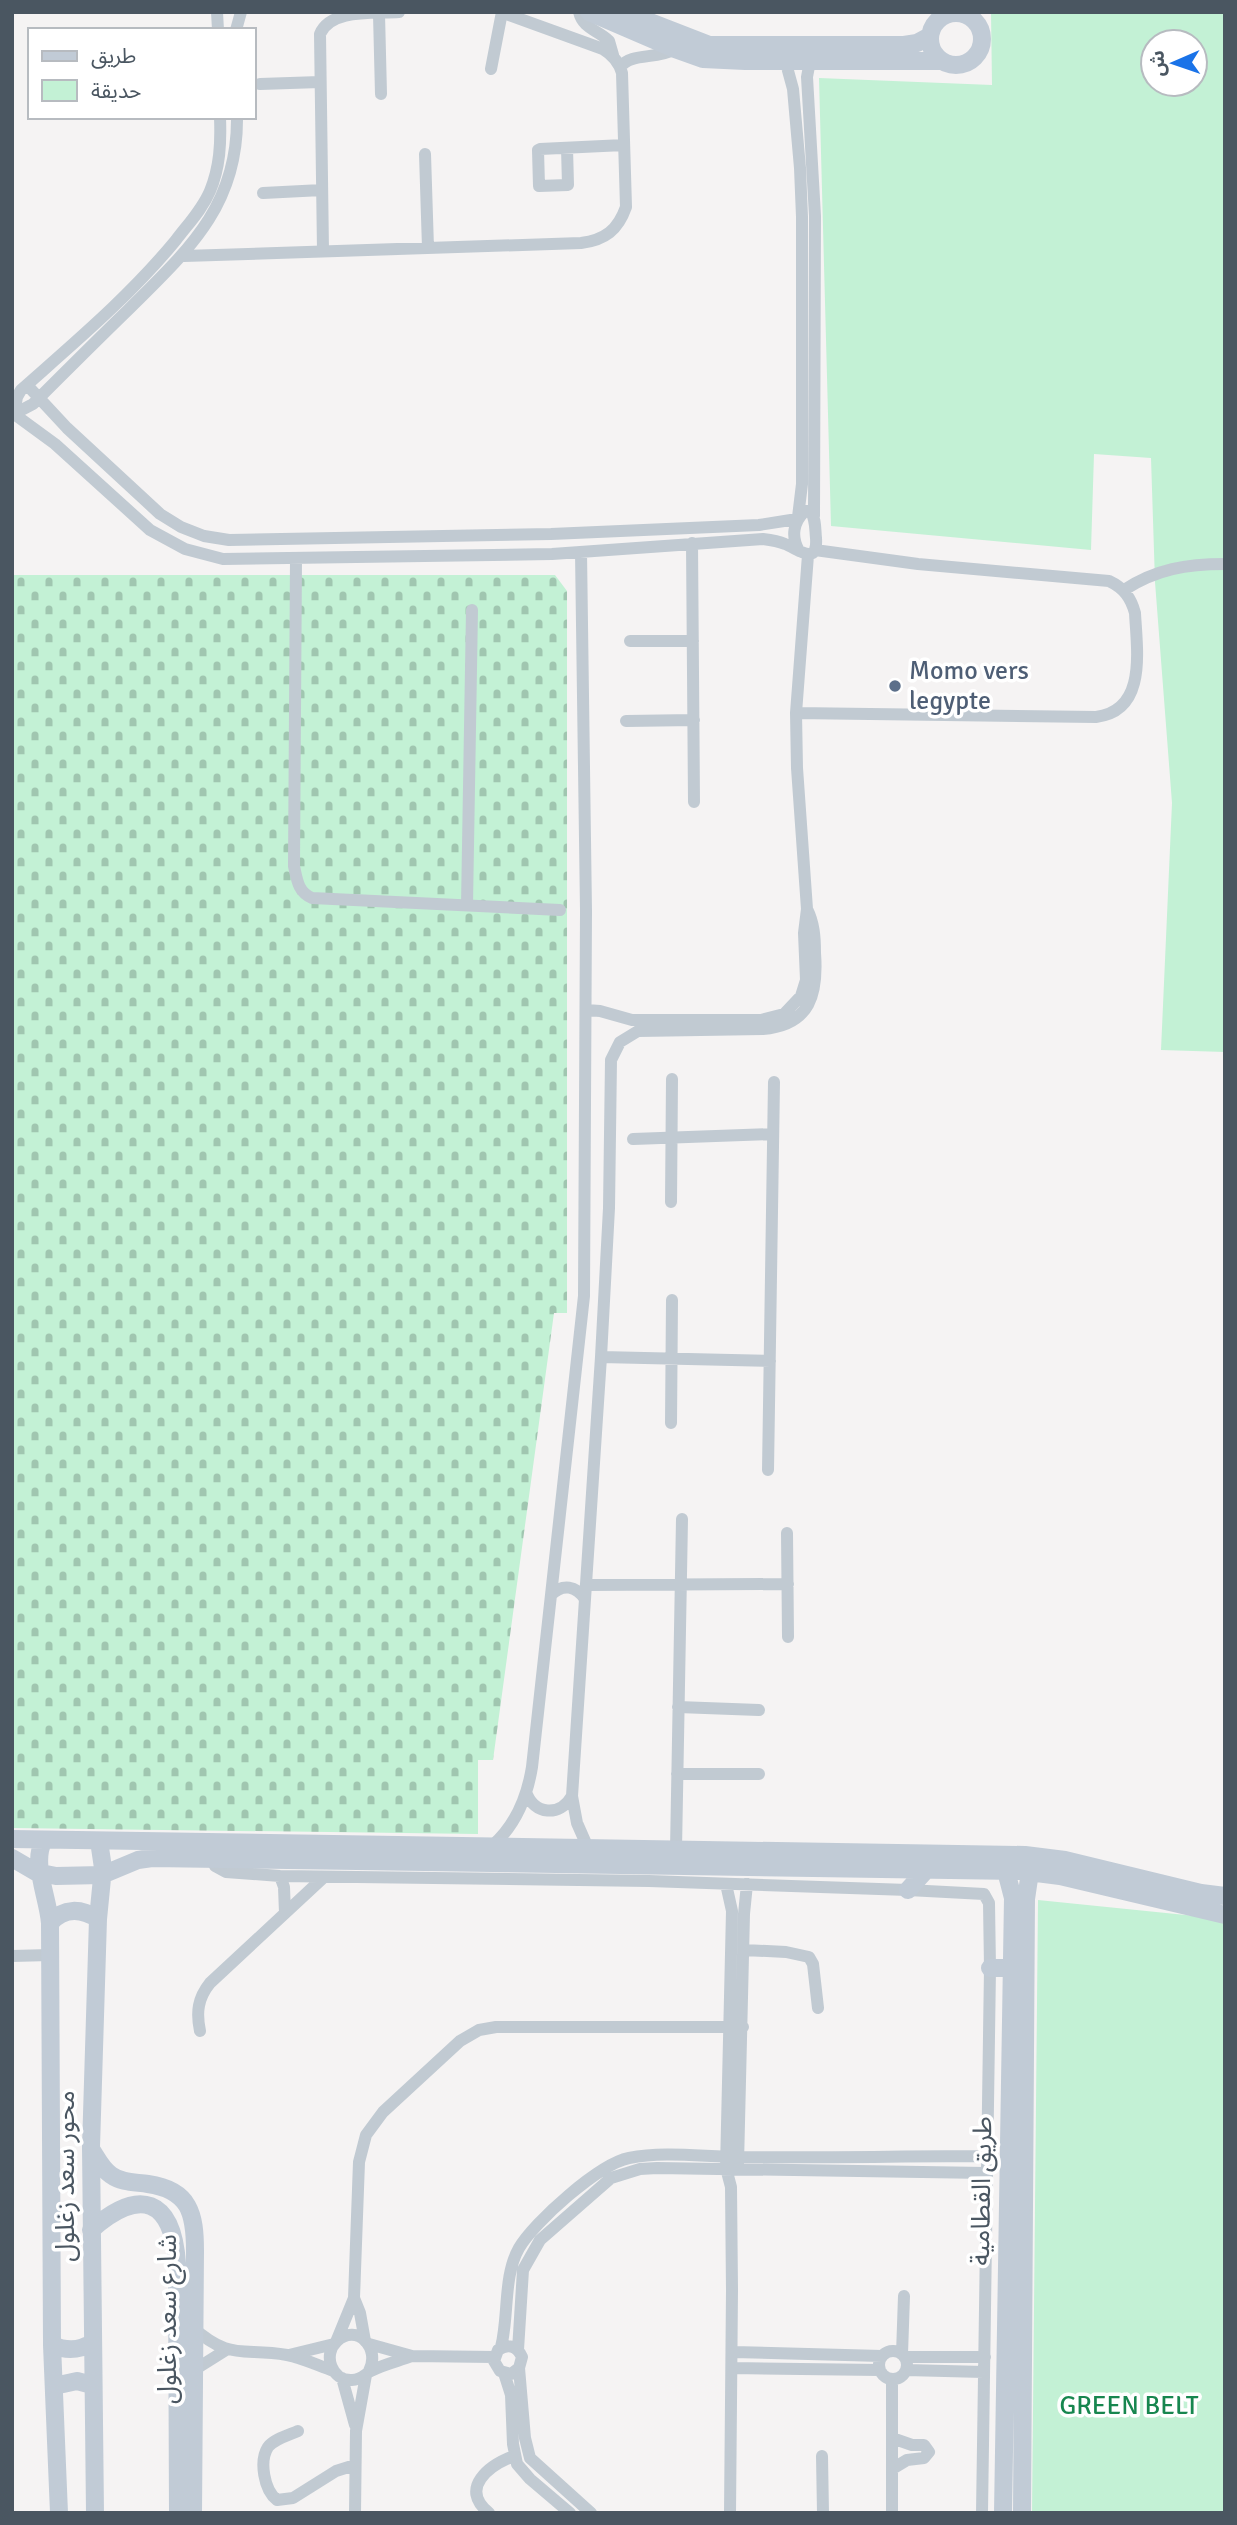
<svg xmlns="http://www.w3.org/2000/svg" width="1237" height="2525" viewBox="0 0 1237 2525" font-family="Signika,'Noto Sans Arabic',sans-serif">
	<style>
		.green { fill: #c3f1d5; fill-rule: evenodd }
		.cemetery { fill: url(#cemetery-stones) }
		.lines { fill: none; stroke-linecap: round; stroke-linejoin: round }
		.street { stroke: #c1cad2; stroke-width: 12 }
		.secondary { stroke: #c1cbd6; stroke-width: 18 }
		.service-dot { fill: #5c6f8a; stroke: #fff; stroke-width: 2.5 }
		.labels { text-anchor: middle; dominant-baseline: central; stroke-width: 7; stroke-linejoin: round; paint-order: stroke }
		.service-label { font-size: 26px; fill: #4e5e75; stroke: #fff; text-anchor: start }
		.street-label { font-size: 26px; fill: #4a5661; stroke: #fff }
		.park-label { font-size: 26px; fill: #17864f; stroke: #fff }
	</style>
	<defs>
		<pattern id="cemetery-stones" width="16" height="16" patternUnits="userSpaceOnUse" patternTransform="scale(1.75)"><rect width="16" height="16" fill="#c3f1d5"/><path d="M2 7V4a2 2 0 0 1 4 0v3zM10 15v-3a2 2 0 0 1 4 0v3z" fill="#a0c6b0"/></pattern>
	</defs>
	<rect width="100%" height="100%" fill="#f5f3f3"/>
	<path class="green" d="M991,12H1225V1052L1161,1050L1172,803L1155,582L1151,458L1094,454L1091,550L831,526L819,78L992,85ZM1153,42H1195V84H1153Z
		M1038,1900L1225,1919V2513H1032Z"/>
	<path class="cemetery" d="M12,575H555L567,591V1313H554L493,1760H478V1834L12,1828Z"/>
	<g class="lines">
		<path class="street" d="M217,12L218,30
			M579,12C583,29 598,30 609,41L613,55
			M379,14L381,94
			M236,30L241,12
			M781,61L787,67L793,89L800,168L802,217V484L798,517
			M810,61L807,77L815,216L814,516
			M620,67C632,52 656,60 675,49
			M491,69L502,12
			M260,84L320,82
			M567,148L568,185L539,186L538,150L540,149L624,145
			M425,154L428,248
			M263,193L322,190
			M323,251L320,34C331,8 375,14 399,12
			M184,256L581,243C605,240 618,230 626,207L622,73C619,62 613,55 603,49L501,12
			M27,385L67,428L160,514L181,527L204,536L229,540L551,534L759,525L797,519
			M14,414L55,444L150,530L185,549L223,559L552,554L763,539C771,540 778,541 785,544C798,549 818,567 816,538C815,529 816,518 810,511H805C793,522 791,537 799,551
			M14,414L33,404C65,372 96,341 128,310C187,251 238,207 237,117
			M14,414L17,397L21,390C75,342 130,296 176,240C188,224 202,210 210,191C220,167 221,143 220,117
			M692,543L694,802
			M296,559L294,866C297,880 298,892 312,898L560,910
			M1124,590C1156,569 1187,564 1225,564
			M630,641H693
			M796,713L1096,717C1147,711 1137,651 1135,613C1131,598 1124,588 1109,581L918,564L815,550
			M626,721L694,720
			M467,905L472,610
			M586,1010L600,1011L632,1020H761L784,1014L801,996L806,980L804,933L807,909L797,768L796,713L808,555
			M633,1139L773,1134
			M671,1202L672,1079
			M601,1357L770,1361
			M671,1423L672,1300
			M768,1470L774,1082
			M787,1533L788,1637
			M586,1585L788,1584
			M551,1595C563,1583 576,1586 585,1599
			M678,1707L759,1710
			M677,1774H759
			M526,1792C534,1815 560,1817 572,1796
			M492,1846C516,1825 527,1798 532,1767L584,1296L586,911L581,552
			M588,1848L577,1823L572,1796L601,1357L609,1208L611,1060L620,1042L638,1031L763,1029C811,1025 818,993 815,953C815,937 814,923 807,909
			M676,1850L682,1519
			M212,1859L215,1866L226,1872L280,1876L649,1881L908,1890L984,1894L989,1903L990,1968L982,2513
			M280,1876L284,1887L285,1913
			M726,1884L732,1911L726,2168L731,2187L732,2290L730,2513
			M744,1950L786,1952L809,1957L813,1964L818,2008
			M12,1956L50,1955
			M200,2031C196,2012 198,1998 210,1983L324,1877
			M738,2164L744,1914L747,1884
			M354,2298L360,2313L365,2341
			M191,2326C231,2362 242,2347 287,2355C303,2358 319,2366 334,2371
			M336,2342L354,2298L359,2162L366,2135L383,2112L460,2041L479,2030L496,2027H743
			M369,2344L412,2356L494,2357
			M501,2347C509,2316 503,2276 519,2248C534,2222 599,2164 629,2158C665,2151 704,2157 741,2157C823,2158 905,2156 987,2156
			M518,2350L523,2270L540,2240L611,2178L640,2169L657,2168L986,2173
			M879 2365a14 14 0 1 1 28 0a14 14 0 1 1-28 0Z
			M733,2352L882,2356
			M902,2354L904,2296
			M289,2355L334,2344
			M905,2357H985
			M519,2368L511,2374L500,2371L494,2361L498,2350C508,2343 517,2346 522,2357L519,2368L525,2438L530,2458L591,2513
			M732,2368L880,2370
			M906,2370L984,2372
			M369,2371C381,2348 357,2323 337,2341C322,2355 332,2381 352,2380C361,2380 365,2374 371,2371C384,2364 399,2361 412,2356
			M191,2372L226,2350
			M504,2373L511,2395L513,2444L517,2464L530,2479L570,2513
			M342,2378L355,2425
			M298,2431C289,2435 274,2439 268,2447C259,2461 264,2490 277,2500L293,2498L336,2471L355,2465
			M892,2438L912,2445H924L929,2452L924,2458L907,2460L892,2469
			M822,2456L823,2513
			M355,2513L356,2431L366,2375
			M489,2513C458,2488 490,2465 514,2456
			M892,2513V2379"/>
		<path class="secondary" d="M589,12L675,49L703,59L745,61H942
			M624,12L709,45H904L917,43L930,36
			M930 39a26 26 0 1 1 52 0a26 26 0 1 1-52 0Z
			M12,1839L1025,1855L1065,1860L1201,1893L1225,1896
			M44,1840C31,1862 48,1897 50,1923L52,2345L59,2513
			M12,1858L36,1872L56,1876L102,1875L138,1860L152,1858L1021,1871L1060,1876L1225,1915
			M908,1890L927,1869
			M50,1923C64,1907 81,1908 98,1919
			M990,1968H1012
			M91,2149C97,2158 102,2169 111,2175C122,2183 135,2182 148,2184C190,2190 195,2214 195,2251L193,2513
			M91,2230C140,2186 173,2199 177,2264L178,2513
			M52,2345C66,2351 78,2351 92,2343
			M54,2386L77,2381L92,2385
			M95,2513L91,2147L98,1919L103,1868L99,1841
			M1003,2513L1013,1898L1006,1871
			M1022,2513L1026,1899L1030,1872"/>
	</g>
	<circle class="service-dot" cx="895" cy="686" r="7"/>
	<g class="labels">
		<g class="service-label">
			<text x="909" y="671">Momo vers<tspan x="909" dy="30">legypte</tspan></text>
		</g>
		<g class="street-label">
			<text transform="translate(66 2176) rotate(-90)">محور سعد زغلول</text>
			<text transform="translate(982 2191) rotate(-89)">طريق القطامية</text>
			<text transform="translate(168 2319) rotate(-90)">شارع سعد زغلول</text>
		</g>
		<g class="park-label">
			<text x="1129" y="2406">GREEN BELT</text>
		</g>
	</g>
	<rect width="1237" height="2525" fill="none" stroke="#4a5661" stroke-width="28"/>
	<rect x="28" y="28" width="228" height="91" fill="#ffffff" stroke="#b7bbc0" stroke-width="2"/>
	<rect x="42" y="51" width="35" height="10" fill="#c1cbd6" stroke="#b7bbc0" stroke-width="2"/>
	<text x="91" y="63" font-size="21" fill="#4a5661">طريق</text>
	<rect x="42" y="80" width="35" height="21" fill="#c3f1d5" stroke="#b7bbc0" stroke-width="2"/>
	<text x="91" y="98" font-size="21" fill="#4a5661">حديقة</text>
	<g transform="translate(1174 63) rotate(268)"><circle r="33" fill="#ffffff" stroke="#b7bbc0" stroke-width="2"/>
	<path d="M0-5L12 26L0 18L-12 26Z" fill="#1a73e8"/>
	<text y="-10" font-size="19" font-weight="bold" text-anchor="middle" fill="#4a5661">ش</text>
	</g>
</svg>
